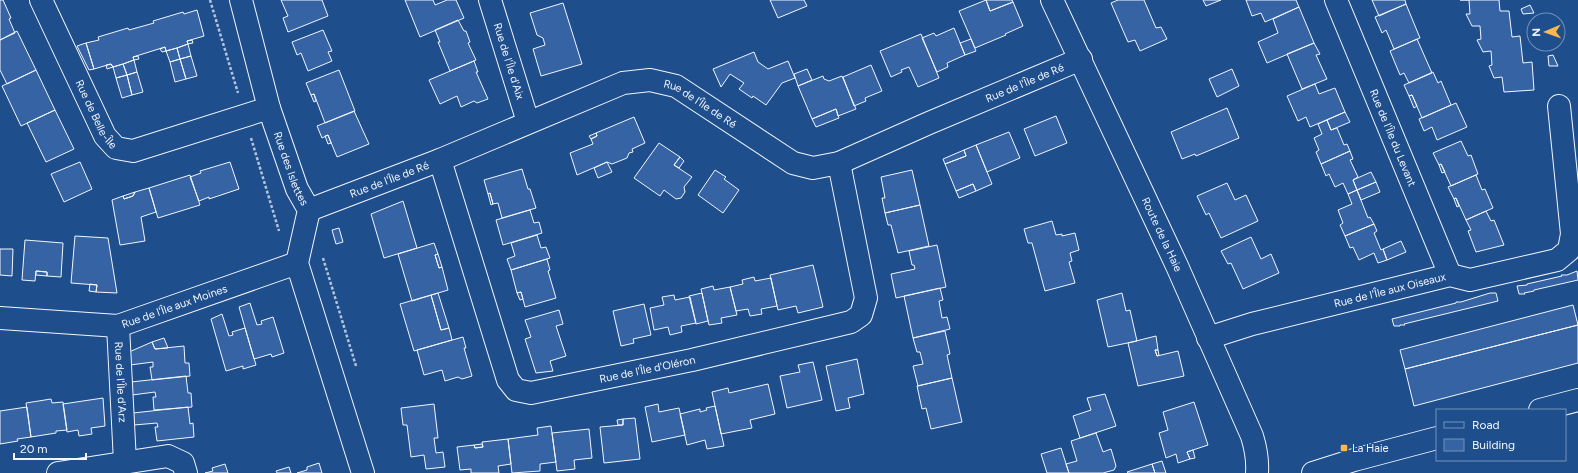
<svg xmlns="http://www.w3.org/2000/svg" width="1578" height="473" viewBox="0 0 1578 473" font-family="Figtree,sans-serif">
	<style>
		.building { fill: #3563a3; stroke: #f2f6ff }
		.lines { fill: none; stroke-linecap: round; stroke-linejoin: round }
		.street-casing { stroke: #f2f6ff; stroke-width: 24 }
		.path { stroke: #b3c4dc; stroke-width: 2.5; stroke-dasharray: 3 2; stroke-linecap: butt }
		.street { stroke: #1f4e8c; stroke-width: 22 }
		.poi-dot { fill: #ffb74d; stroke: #1f4e8c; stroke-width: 1.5 }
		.labels { text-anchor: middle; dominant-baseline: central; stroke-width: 3; stroke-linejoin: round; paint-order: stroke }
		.street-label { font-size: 11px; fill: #f2f6ff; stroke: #1f4e8c }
		.poi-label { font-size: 11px; fill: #f2f6ff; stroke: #1f4e8c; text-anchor: start }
	</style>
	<rect width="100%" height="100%" fill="#1f4e8c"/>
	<path class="building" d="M0,0H3L11,18L9,19L15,33L0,40Z
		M281,0H322L328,16L288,32L283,18L288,16Z
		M405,0H433L435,5L447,0H456L464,18L420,37Z
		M770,0H804L807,6L778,18Z
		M986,0L990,11L1013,2L1023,26L1005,34L1006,35L975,48L959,11Z
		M986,0H1012L1013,2L990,11Z
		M1118,0H1144L1156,28L1161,27L1167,39L1140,51L1135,40L1128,42L1111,3Z
		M1203,0H1221L1206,6Z
		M1246,0H1296L1299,7L1265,22L1261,13L1252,16Z
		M1372,0H1405L1406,4L1379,16Z
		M1460,0H1499L1500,11H1509L1512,37L1520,36L1523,63L1532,62L1534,90L1504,92L1502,77L1494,78L1489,66L1492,65L1491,51L1483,52L1477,40L1481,39L1480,26H1472L1466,14H1470L1469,0Z
		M563,3L582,64L541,76L533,49L545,45L543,38L537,35L530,13Z
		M1406,4L1420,38L1394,49L1386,30L1382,33L1375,17Z
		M1530,5L1534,13L1523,14L1521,9Z
		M1299,7L1314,43L1267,63L1258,42L1278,33L1273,19Z
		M197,10L204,36L187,41L188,44L177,48L166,51L165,47L133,57L134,60L123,64L113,67L111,64L94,69L86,43L99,40L98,37L128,28L129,30L154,23L153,21L183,12L184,14Z
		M458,20L464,31H466L470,42L468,43L476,60L450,71L438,42H440L435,30Z
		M954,28L965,55L947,63L948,67L937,72L922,38L934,33L936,36Z
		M323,30L332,51L328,52L332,61L308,71L301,53L297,55L292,42Z
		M17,31L36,70L7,84L0,70V40Z
		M921,34L939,78L918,87L909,67L901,70L902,72L891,77L880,51Z
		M971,39L976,51L965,55L960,43Z
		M1417,39L1432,73L1409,83L1404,73L1400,75L1390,51Z
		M192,40L193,43L188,44L187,41Z
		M86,43L94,69L89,70L77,46Z
		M1314,43L1320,54L1316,55L1327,79L1302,89L1287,54Z
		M188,44L191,56L180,59L177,48Z
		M165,47L166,51L162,52L160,49Z
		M177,48L180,59L170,62L166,51Z
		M754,52L758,62L768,69L788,61L795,78L782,83L766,105L753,96L752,98L739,89L744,83L730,74L721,87L713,69Z
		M1553,55L1558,66H1549L1548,56Z
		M138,56L139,59L134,60L133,57Z
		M191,56L197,76L186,79L180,59Z
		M180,59L186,79L175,82L170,62Z
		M134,60L137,72L127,75L123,64Z
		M474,61L478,72H476L488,99L477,103L474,101L461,107L457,96L440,104L429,80Z
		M111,64L113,67L107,69L106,65Z
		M123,64L127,75L116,78L113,67Z
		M871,65L882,91L865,98L866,101L854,106L843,77Z
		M807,69L812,80L798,86L794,74Z
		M1232,69L1239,86L1217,97L1209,79Z
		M36,70L55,110L21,126L2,86Z
		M339,70L355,111L325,123L314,94L311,95L306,83Z
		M137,72L143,92L132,95L127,75Z
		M1433,72L1438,83L1441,81L1451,105L1422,118L1412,95L1409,96L1404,85Z
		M127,75L132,95L122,98L116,78Z
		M823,76L824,79L829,81L842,76L856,109L838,116L836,109L812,119L798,86Z
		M1315,84L1319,94L1335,88L1345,112L1310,127L1306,117L1298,121L1287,96Z
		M314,94L316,101L314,102L311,95Z
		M1412,95L1417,106L1414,108L1409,96Z
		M1456,103L1467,127L1437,140L1432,127L1424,131L1419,119Z
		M1227,108L1239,138L1196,156L1195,154L1182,159L1171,132Z
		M836,109L839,118L816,127L812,119Z
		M55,110L74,149L46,162L27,123Z
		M354,111L369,144L337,157L328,135L322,138L317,126Z
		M1345,112L1350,122L1331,130L1327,120Z
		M1056,116L1067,143L1035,156L1024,129Z
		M634,117L645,143L632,149L633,152L629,153L627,158L612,164L607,162L577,175L570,153L593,144L591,139L597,136L596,133Z
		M1327,120L1331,130L1337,128L1344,145L1347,144L1350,151L1321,164L1316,152L1319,150L1314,138L1322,134L1318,124Z
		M1009,132L1020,158L987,172L976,145Z
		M596,133L597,136L591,139L589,136Z
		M328,135L331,143L328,144L325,136Z
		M1461,141L1468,156L1471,155L1478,174L1451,186L1441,164L1439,165L1433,153Z
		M659,143L680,157L674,165L692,177L684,187L685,192L681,198L676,199L664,190L660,196L634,178Z
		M976,145L992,184L976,191L973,184L956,191L945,164L966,156L964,150Z
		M964,150L966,156L945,164L943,159Z
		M1350,151L1353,159L1350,160L1358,177L1353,180L1357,190L1348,194L1343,183L1335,187L1329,174L1326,176L1321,164Z
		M680,157L684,161L679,168L674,165Z
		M80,162L92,189L64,202L51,174Z
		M230,162L239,189L209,199V197L199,201L190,177L201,173L200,171Z
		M607,162L612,172L598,178L594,168Z
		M1441,164L1445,172L1442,173L1439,165Z
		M522,169L528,189H530L536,208L502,218L498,203L493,204L490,193L488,194L484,180Z
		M715,170L726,177L724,179L739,190L723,213L698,195Z
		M912,170L920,205L885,213L882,198H885L881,177Z
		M1371,172L1376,182L1357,190L1353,180Z
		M190,175L200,205L158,218L149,188Z
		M1476,175L1482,190L1485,189L1493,208L1466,220L1456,198L1454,199L1448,187Z
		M1376,182L1380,192L1361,200L1357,190Z
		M1227,183L1235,200L1246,195L1258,221L1221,238L1209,213L1206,215L1197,196Z
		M973,184L976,191L959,198L956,191Z
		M149,188L156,212L141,217L145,241L120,245L112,200L123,196L124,199L133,196L135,192Z
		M1357,190L1368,218L1370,217L1374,224L1345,236L1340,225L1343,223L1338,210L1352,204L1348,194Z
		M135,192L133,196L124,199L123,196Z
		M490,193L493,204L491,205L488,194Z
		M1456,198L1459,206L1457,207L1454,199Z
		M403,201L417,248L384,258L371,214Z
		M920,205L929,246L898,253L891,225H888L885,213Z
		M530,210L534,223L539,222L542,233L503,245L496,220Z
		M1486,211L1491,221L1494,220L1504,245L1476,252L1468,231L1471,230L1466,220Z
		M1052,221L1056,235L1062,234V236L1075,233L1079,250L1070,253L1072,261L1069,262L1075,283L1045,291L1032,243H1028L1024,229Z
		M1374,224L1377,231L1374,233L1381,250L1383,249L1387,260L1378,263L1374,253L1359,260L1353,247L1350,248L1345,236Z
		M339,228L343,242L336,244L332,230Z
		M537,235L541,248L546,247L550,258L511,270L507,259L515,256L511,243Z
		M75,236L108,238L117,293L96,292L97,285L71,283Z
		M1251,237L1261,259L1271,254L1279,273L1243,289L1231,263L1228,264L1221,251Z
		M25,240L63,243L61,277L47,276V272L36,271L35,281L22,280Z
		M1401,241L1406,252L1387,260L1383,249Z
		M434,243L438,254L435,255L439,268L442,267L448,290L412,301L398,254Z
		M937,245L946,287L896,298L891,274L915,269L914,265H912L909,251Z
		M0,249H13L12,276L0,275Z
		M438,254L442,267L439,268L435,255Z
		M547,259L550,270L548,271L556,298L525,307L521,292L517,293L511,270Z
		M813,265L823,307L798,313L796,306L778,310L770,275Z
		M36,271L47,272V276L36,275Z
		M1577,271L1578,280L1534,290V291L1524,293L1525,294H1519L1517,286L1527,285V284L1562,276L1561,275H1567Z
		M754,277L755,281L771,278L777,306L761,309L762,314L750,316L748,309L736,311L730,287L743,284L742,280Z
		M90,284L97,285L96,292L89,291Z
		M713,286L714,290L730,287L737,315L721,318L722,323L709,325L701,289Z
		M940,288L943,300L939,301L942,318L947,317L950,329L913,338L904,296Z
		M521,292L523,299L520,300L517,293Z
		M438,293L449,328L441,330L431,295Z
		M702,293L708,321L696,324L689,296Z
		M1122,293L1126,311L1130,310L1137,341L1108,347L1097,300Z
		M1490,293H1496L1498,301L1404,324L1405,325H1400V326H1394L1392,319L1456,303V302H1461Z
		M431,295L441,330L449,328L452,340L414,351L400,304Z
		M674,295L675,300L690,297L696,323L681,326L682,332L670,335L668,327L654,330L650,308L664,305L662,297Z
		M250,303L257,325L262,324L261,321L273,317L284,353L272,357L271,354L254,359L239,307Z
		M644,304L651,335L633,339L634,343L621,346L613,311Z
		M1573,305L1578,325L1405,369L1400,350Z
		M559,310L563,324L556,326L566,356L550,361L553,371L536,373L525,339L531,337L525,320Z
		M222,314L229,336L233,335L232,332L245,328L256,365L243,369V366L226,371L211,319Z
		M1578,325V363L1414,406L1405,369Z
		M945,331L950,354L947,355L952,378L918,386L913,366L923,364L920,352H917L913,338Z
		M1156,336L1158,350H1155L1157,356L1178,351L1184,376L1138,386L1128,343Z
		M463,337L466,348H464L472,376L462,379L458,377L445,381L442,370L424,375L417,350Z
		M164,338L168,348L155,349L152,342Z
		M152,342L155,349L184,346L185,363H189L190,376L152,380L150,367H153V362L130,365L129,352Z
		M1155,350H1158L1159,355L1157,356Z
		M857,359L864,394L848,398L850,408L836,411L826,366Z
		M813,362L822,400L787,408L780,376L800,372L798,365Z
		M186,376L188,393H191L192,407L154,410L153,397H156L155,392L132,395L131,382Z
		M952,378L962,422L931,429L926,408L922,409L917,386Z
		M768,384L775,414L750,420L752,428L721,434L712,392L728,388L729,393Z
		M1105,394L1116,426L1080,438L1073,416L1091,410L1087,398Z
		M103,398L105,426L91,428L92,434L79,436L78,430L67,432L63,404Z
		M51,399L52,403L63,402L67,430L56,431V433L31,437L26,403Z
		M1194,402L1208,445L1187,452L1190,459L1178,463L1176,454L1166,458L1159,433L1168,430L1163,412Z
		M434,404L438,438H434L436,453L443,452L445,467L426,469L424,455L411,457L407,425H403L401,408Z
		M658,404L659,412L679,408L685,435L652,442L645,407Z
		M715,406L724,446L707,449L705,440L687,445L680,414L700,409V412L707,410L706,408Z
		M27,407L31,437L17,439L18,441L0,444V411Z
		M188,407L190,424L193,423L194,437L157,441L155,427H158L157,423L134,425L133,413Z
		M635,418L640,459L604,463L600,427L623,425V419Z
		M623,419V425H618L617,420Z
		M551,426L556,462L540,464V471L512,473L508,439L538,435L537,428Z
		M589,429L592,458L574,460L575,469L557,471L552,433Z
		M1096,433L1103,452L1111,449L1116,466L1114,470L1103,473H1069L1066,464L1077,461L1071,441Z
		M508,439L511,464L498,466L499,473H471V469L460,470L457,447L474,445L475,448L483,447L482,442Z
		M482,444L483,447L475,448L474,445Z
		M1061,448L1069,473H1047L1041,454Z
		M1193,450L1195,458L1190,459L1187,452Z
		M1162,461L1166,473H1155L1152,464Z
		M319,463L322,473H297L307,470V467Z
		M225,464L228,473H205L213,471L212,468Z
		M1152,464L1155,473H1128L1127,472Z
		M289,467L291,473H277L276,471Z"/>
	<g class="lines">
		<g class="street-casing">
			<g id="street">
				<path id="s1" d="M41,0L105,136L116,148L133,151L269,108"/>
				<path id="s2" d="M241,0L269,108L297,189L309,210L297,263L363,473"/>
				<path id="s3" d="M490,0L528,122"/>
				<path id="s4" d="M1052,0L1177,266L1252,436C1256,449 1258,459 1257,473"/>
				<path id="s5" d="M1336,0L1450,275"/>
				<path id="s6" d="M440,160L508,380L516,390L531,393L692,360L851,322L861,315L866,298L839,163"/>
				<path id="s7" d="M309,210L440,160L623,83L650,80L676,86L793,163L813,168L839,163L929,123L1081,59"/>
				<path id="s8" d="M0,318L118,326L297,263"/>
				<path id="s9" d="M118,326L125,462"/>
				<path id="s10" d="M1208,338L1252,324L1450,275L1470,280L1557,260L1569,250L1572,234L1559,106"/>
				<path d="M1540,410L1578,400"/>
				<path d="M58,473L168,456L183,463L186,473"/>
				<path d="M1313,473L1354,460L1437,438"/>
			</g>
		</g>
		<path class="path" d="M210,0L238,93
			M251,138L279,231
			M323,258L356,366"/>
		<use href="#street" class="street"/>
	</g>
	<rect class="poi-dot" x="1340" y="444" width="8" height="8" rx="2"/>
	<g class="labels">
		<g class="street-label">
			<text stroke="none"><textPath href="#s3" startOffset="64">Rue de l'Île d'Aix</textPath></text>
			<text stroke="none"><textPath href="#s7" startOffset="782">Rue de l'Île de Ré</textPath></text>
			<text stroke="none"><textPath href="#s7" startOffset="422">Rue de l'Île de Ré</textPath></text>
			<text stroke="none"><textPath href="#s1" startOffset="127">Rue de Belle-Île</textPath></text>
			<text stroke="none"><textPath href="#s5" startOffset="149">Rue de l'Île du Levant</textPath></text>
			<text stroke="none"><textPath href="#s2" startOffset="176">Rue des Islettes</textPath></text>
			<text stroke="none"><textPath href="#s7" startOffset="86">Rue de l'Île de Ré</textPath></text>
			<text stroke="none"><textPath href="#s4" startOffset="259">Route de la Haie</textPath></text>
			<text stroke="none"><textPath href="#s10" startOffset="188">Rue de l'Île aux Oiseaux</textPath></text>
			<text stroke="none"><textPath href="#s8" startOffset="178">Rue de l'Île aux Moines</textPath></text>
			<text stroke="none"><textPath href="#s6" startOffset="377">Rue de l'Île d'Oléron</textPath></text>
			<text stroke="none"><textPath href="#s9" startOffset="56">Rue de l'Île d'Arz</textPath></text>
		</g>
		<g class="poi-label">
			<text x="1352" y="448">La Haie</text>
		</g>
	</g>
	<rect x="1436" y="409" width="130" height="52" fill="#1f4e8c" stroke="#7391ba"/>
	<rect x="1444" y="422" width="20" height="6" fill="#1f4e8c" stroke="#7391ba"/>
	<text x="1472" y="429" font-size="12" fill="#f2f6ff">Road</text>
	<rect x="1444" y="439" width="20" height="12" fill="#3563a3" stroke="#7391ba"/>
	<text x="1472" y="449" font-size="12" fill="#f2f6ff">Building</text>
	<g transform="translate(1546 32) rotate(268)"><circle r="19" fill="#1f4e8c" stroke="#7391ba"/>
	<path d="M0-3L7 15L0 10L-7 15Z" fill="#ffb74d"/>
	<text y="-6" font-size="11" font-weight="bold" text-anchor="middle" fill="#f2f6ff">N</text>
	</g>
	<path d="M14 453v6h72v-6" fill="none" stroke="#f2f6ff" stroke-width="2"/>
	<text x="20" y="453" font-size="12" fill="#f2f6ff" stroke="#1f4e8c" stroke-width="3" paint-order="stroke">20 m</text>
</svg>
